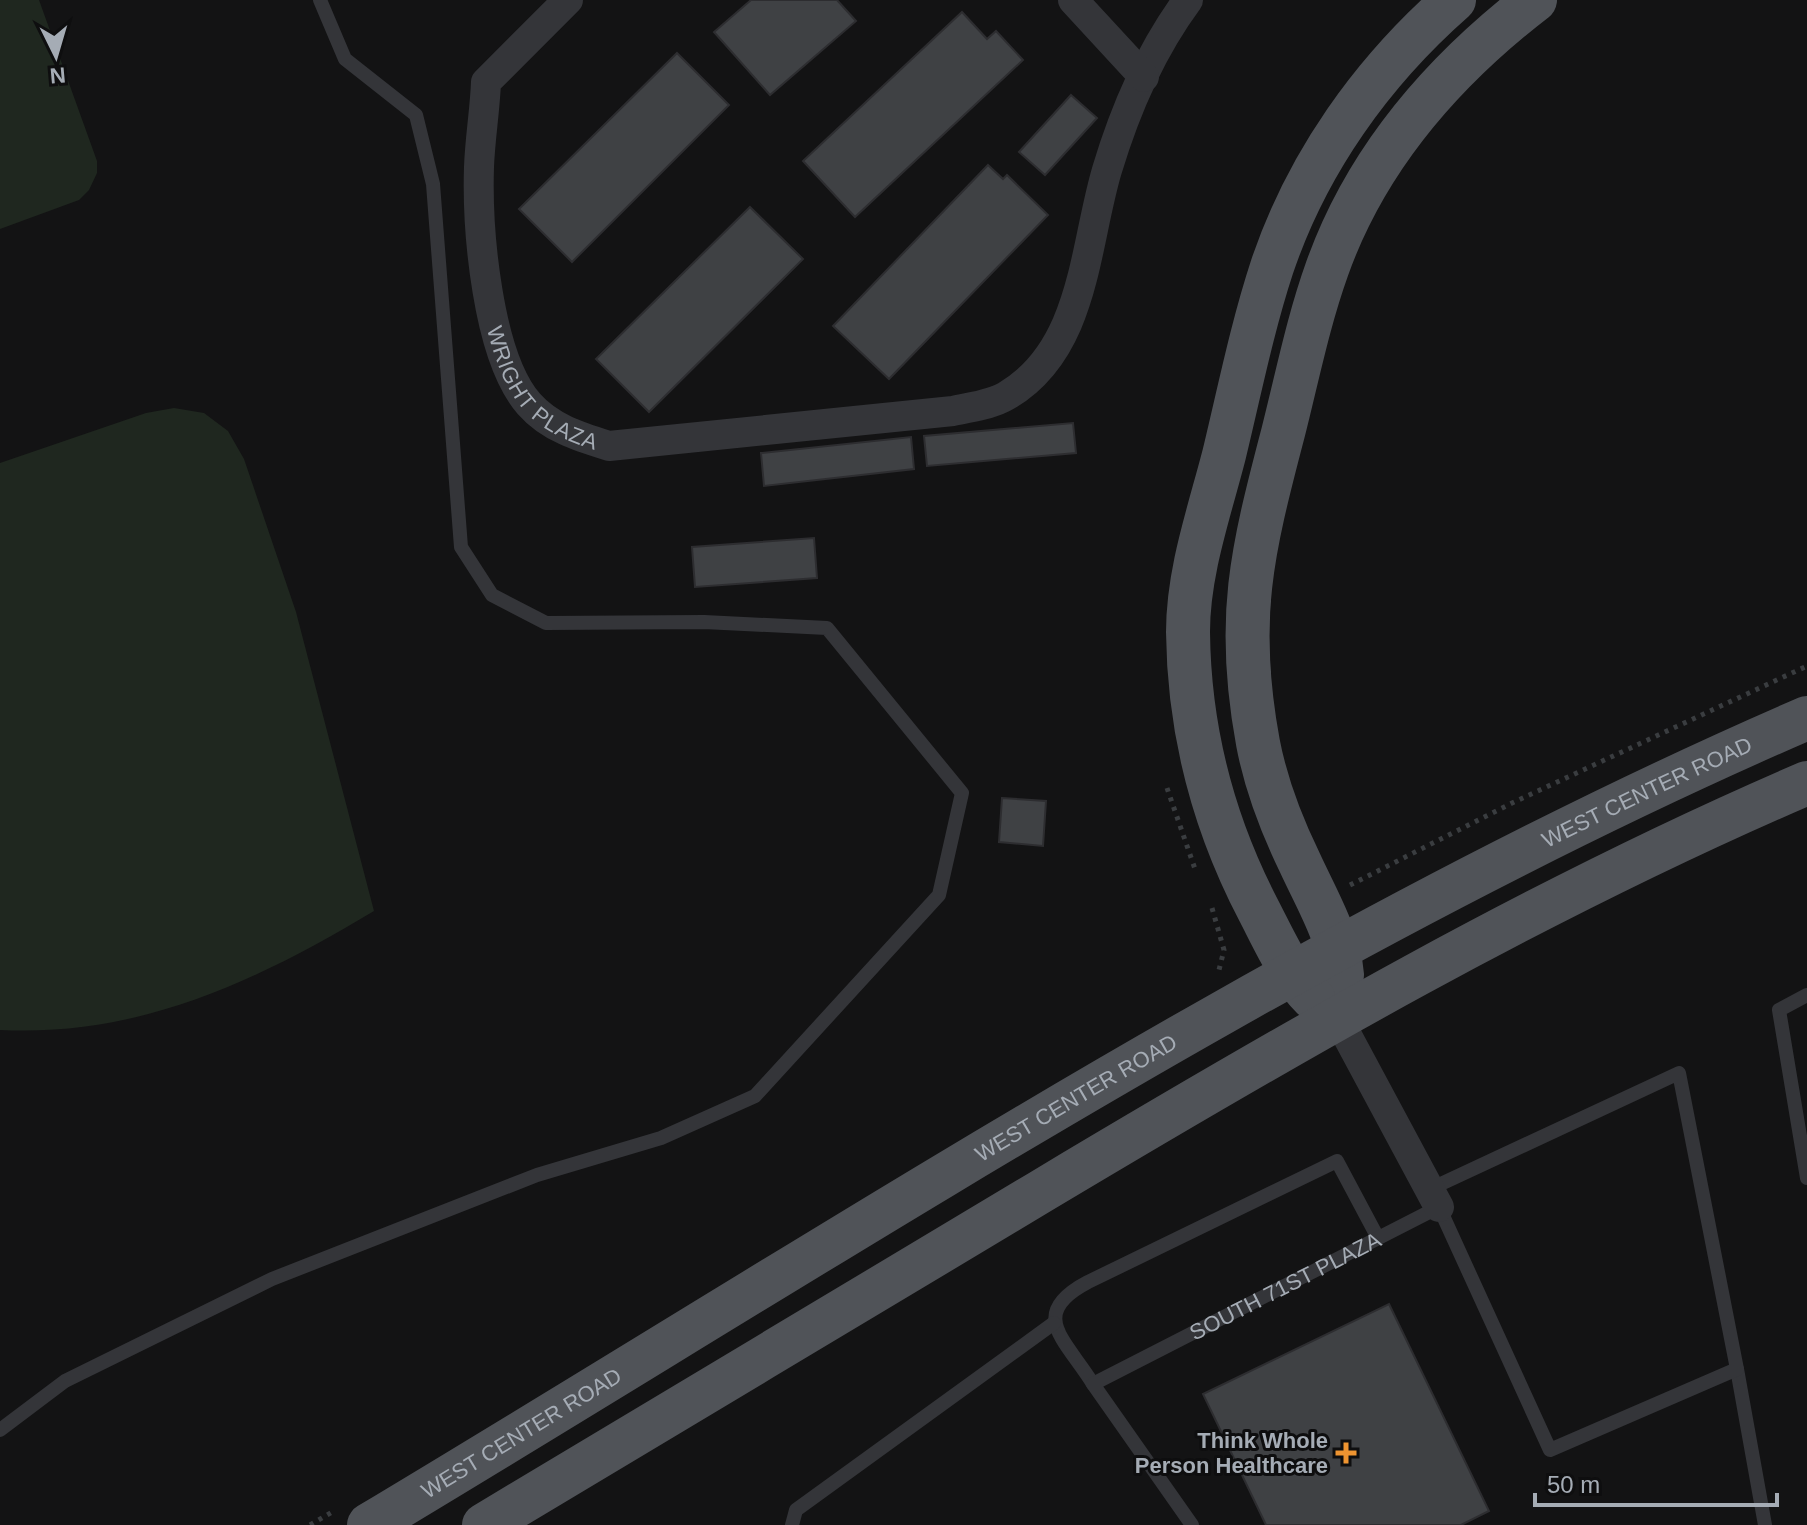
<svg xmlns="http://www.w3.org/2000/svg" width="1807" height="1525" viewBox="0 0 1807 1525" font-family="Helvetica,sans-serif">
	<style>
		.green { fill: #1f271f }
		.building { fill: #3f4144; stroke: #2d2d30; stroke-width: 2 }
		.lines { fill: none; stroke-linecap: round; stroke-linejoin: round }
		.path { stroke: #3a3d40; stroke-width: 5; stroke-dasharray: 4 6; stroke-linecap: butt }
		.service { stroke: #343539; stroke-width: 14 }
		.minor { stroke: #343539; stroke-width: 30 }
		.primary { stroke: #505358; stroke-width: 44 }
		.poi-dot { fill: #ee9431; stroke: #0e0e0f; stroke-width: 3 }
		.labels { text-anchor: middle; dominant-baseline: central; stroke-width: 6; stroke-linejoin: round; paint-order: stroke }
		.street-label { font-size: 22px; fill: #a5acb5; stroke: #0e0e0f }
		.poi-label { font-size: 22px; font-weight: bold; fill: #a5acb5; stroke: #0e0e0f; text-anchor: end }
	</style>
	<rect width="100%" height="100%" fill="#131314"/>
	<path class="green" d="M0,0H39L97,161V173L89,190L79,200L0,229Z
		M174,408L204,413L228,431L244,459L296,612L374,911C257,981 140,1037 0,1030V463L146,413Z"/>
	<path class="building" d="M751,0H837L856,21L770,95L714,32Z
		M962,12L987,39L996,31L1023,60L855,217L803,161Z
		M677,53L729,105L572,262L519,209Z
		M1071,95L1097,118L1045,175L1019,152Z
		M988,165L1003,179L1007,175L1048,215L889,379L833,326Z
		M750,207L803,259L649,412L596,359Z
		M1073,423L1076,453L927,466L924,436Z
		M911,437L914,469L764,486L761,453Z
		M814,538L817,578L695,587L692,547Z
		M1002,798L1046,801L1043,846L999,842Z
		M1389,1304L1489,1511L1461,1525H1266L1203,1394Z"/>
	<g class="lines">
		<path class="path" d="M1167,788L1195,869
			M1350,885L1512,803L1807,666
			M1212,908L1224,950L1219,970
			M310,1525L334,1511"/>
		<g class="service">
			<path d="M1807,995L1779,1010L1807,1178"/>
			<path d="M1737,1369L1765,1525"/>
			<path d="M1093,1384C1065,1339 1027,1314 1088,1282L1337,1161L1378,1238"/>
			<path d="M0,1430L65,1381L272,1279L537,1175L661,1138L755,1096L939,895L962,793L827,628L704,622L546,623L492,595L461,547L433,184L416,115L345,59L320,0"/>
			<path d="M792,1525L796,1510L1054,1323"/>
			<path id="s1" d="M1192,1525L1093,1384L1439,1207L1550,1450L1737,1369L1679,1073L1430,1189"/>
		</g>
		<g class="minor">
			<path id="s2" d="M568,0L486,82C485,110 480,138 479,167C477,229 487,356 529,404C550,428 580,437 609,446L953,411C969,407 991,405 1006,396C1085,350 1084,247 1107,170C1125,110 1151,50 1188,0"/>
			<path d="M1073,0L1144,77"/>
			<path d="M1337,1017L1439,1207"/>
		</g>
		<g class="primary">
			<path d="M1342,975C1339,936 1316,898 1300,863C1281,824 1266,785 1258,743C1235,619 1252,551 1283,433C1297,378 1308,322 1327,269C1366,159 1444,70 1535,0"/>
			<path d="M1313,998C1289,974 1275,942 1259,911C1214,825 1189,731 1188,632C1188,572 1209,513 1224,455C1239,393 1252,328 1272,267C1307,163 1372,72 1454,0"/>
			<path id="s3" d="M369,1525C840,1243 1302,936 1807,718"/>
			<path d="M484,1525C669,1414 855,1303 1040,1192C1289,1043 1539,898 1807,783"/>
		</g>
	</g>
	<path class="poi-dot" d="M1342 1441h8v8h8v8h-8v8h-8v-8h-8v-8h8z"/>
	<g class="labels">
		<g class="street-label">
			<text stroke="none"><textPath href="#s2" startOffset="444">WRIGHT PLAZA</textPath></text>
			<text stroke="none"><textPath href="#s3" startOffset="1474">WEST CENTER ROAD</textPath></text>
			<text stroke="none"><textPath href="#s3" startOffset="826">WEST CENTER ROAD</textPath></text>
			<text stroke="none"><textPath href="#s1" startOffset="388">SOUTH 71ST PLAZA</textPath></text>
			<text stroke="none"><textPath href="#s3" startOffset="178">WEST CENTER ROAD</textPath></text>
		</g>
		<g class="poi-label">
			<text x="1328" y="1440">Think Whole<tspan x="1328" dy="25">Person Healthcare</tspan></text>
		</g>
	</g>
	<g transform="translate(56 56) rotate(175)" stroke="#0e0e0f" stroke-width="6" paint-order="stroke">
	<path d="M0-6L14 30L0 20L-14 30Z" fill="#a5acb5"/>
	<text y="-12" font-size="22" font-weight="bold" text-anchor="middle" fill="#a5acb5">N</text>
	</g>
	<path d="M1535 1493v12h242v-12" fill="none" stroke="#a5acb5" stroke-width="4"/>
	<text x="1547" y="1493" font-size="24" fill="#a5acb5" stroke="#0e0e0f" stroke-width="6" paint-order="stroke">50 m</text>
</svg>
